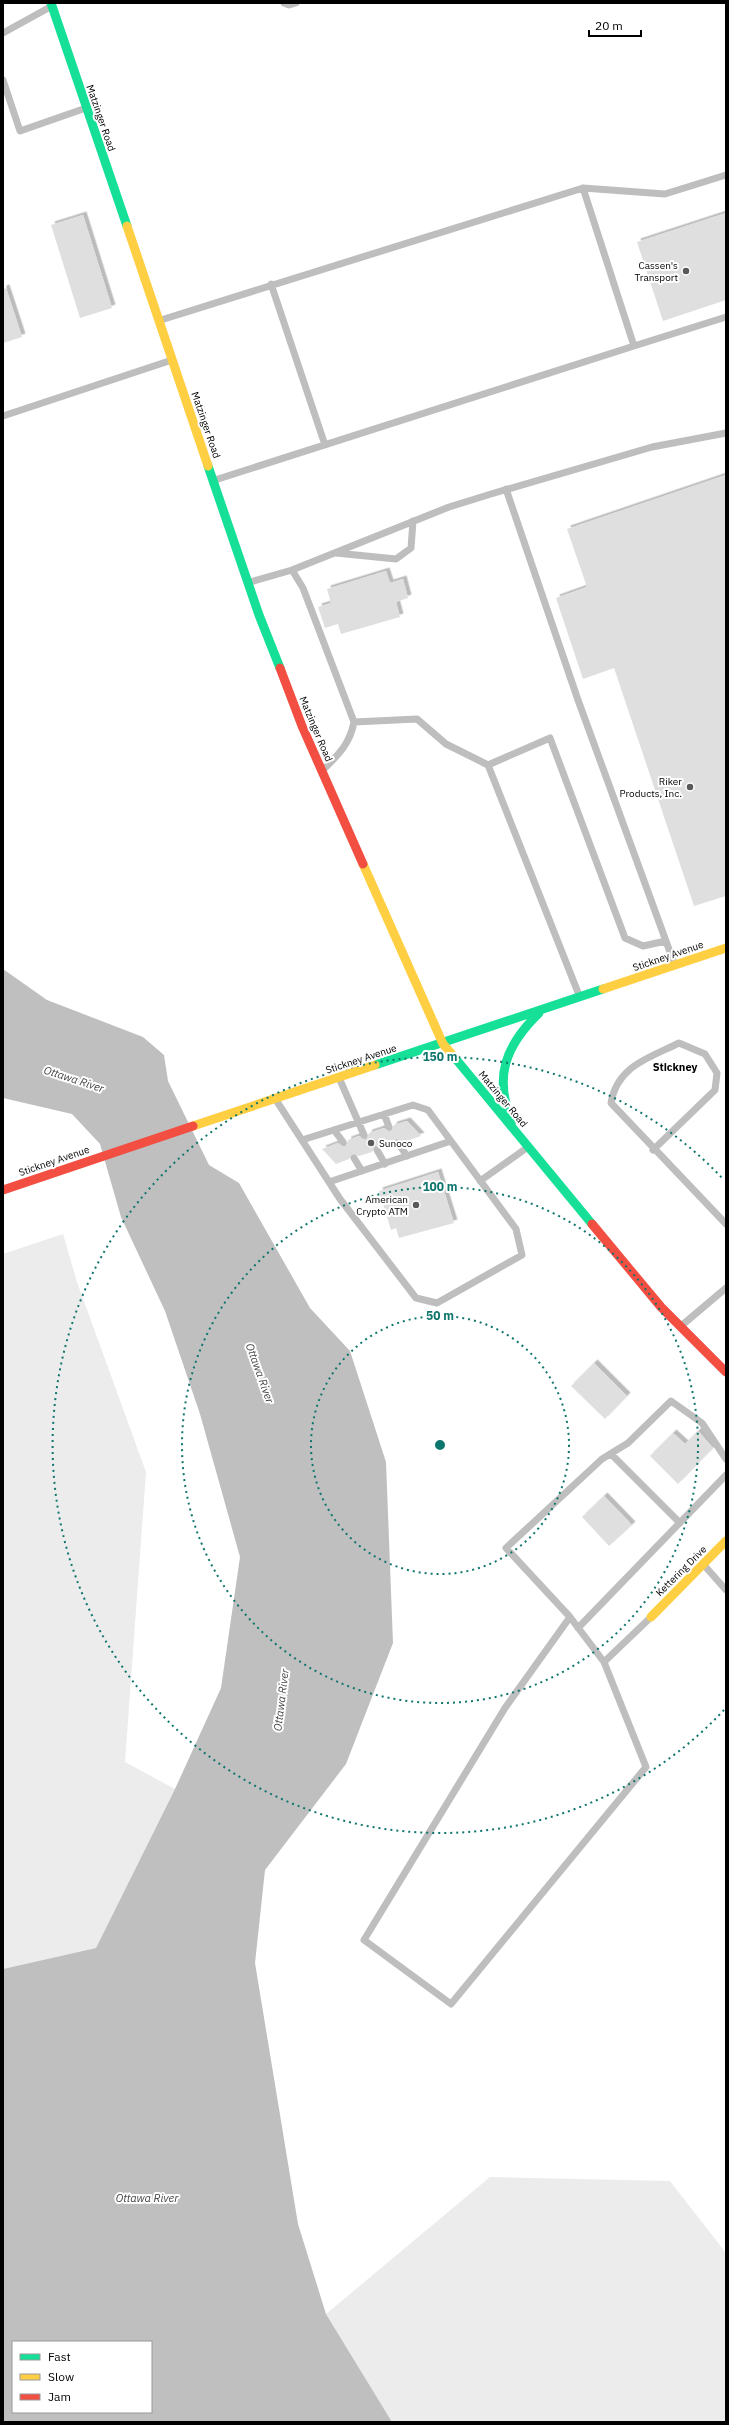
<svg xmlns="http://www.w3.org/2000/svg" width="729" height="2425" viewBox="0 0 729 2425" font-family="'IBM Plex Sans',sans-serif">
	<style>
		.green { fill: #ececec }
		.water { fill: #bfbfbf; fill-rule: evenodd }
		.building { fill: #dfdfdf; filter: url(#shadow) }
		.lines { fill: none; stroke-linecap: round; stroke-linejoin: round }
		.lane { stroke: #bebebe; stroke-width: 7 }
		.fast { stroke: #16e098; stroke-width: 9 }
		.slow { stroke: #ffcf43; stroke-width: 9 }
		.jam { stroke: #f24e42; stroke-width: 9 }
		.ring { fill: none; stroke: #0f766e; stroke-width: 2; stroke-dasharray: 2 4 }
		.poi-dot { fill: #595959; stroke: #fff; stroke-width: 1.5 }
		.labels { text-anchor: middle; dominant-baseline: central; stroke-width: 4; stroke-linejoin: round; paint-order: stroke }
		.street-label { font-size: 10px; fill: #000; stroke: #fff }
		.poi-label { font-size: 10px; fill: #000; stroke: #fff; text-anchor: end }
		.neighbourhood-label { font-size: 11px; font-weight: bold; fill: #000; stroke: #fff }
		.water-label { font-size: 11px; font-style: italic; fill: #444; stroke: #fff }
		.centre { fill: #0f766e; stroke: #fff; stroke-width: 2 }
		.ring-label { font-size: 12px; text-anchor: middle; font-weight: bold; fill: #0f766e; stroke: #fff; stroke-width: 4; stroke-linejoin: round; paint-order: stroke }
	</style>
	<defs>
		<filter id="shadow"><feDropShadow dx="3.5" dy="-3.5" stdDeviation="0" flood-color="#0004"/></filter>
	</defs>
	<rect width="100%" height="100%" fill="#fff"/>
	<path class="green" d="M63,1234L77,1282L146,1472L125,1762L175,1789L96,1948L3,1969V1254Z
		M490,2177L670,2181L726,2253V2422H392L326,2314Z"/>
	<path class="water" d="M3,969L47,1000L143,1037L164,1055L168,1081L209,1165L239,1183L310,1308L350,1351L386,1462L393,1643L346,1764L265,1870L255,1963L298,2224L326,2314L392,2422H3V1969L96,1948L175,1789L221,1688L240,1557L200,1414L165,1311L121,1217L100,1144L72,1114L3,1098ZM13,2342H151V2412H13Z"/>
	<path class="building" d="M726,213V300L663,321L637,242Z
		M83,215L112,308L80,318L51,225Z
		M6,288L22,337L3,343V289Z
		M726,475V896L694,906L614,668L583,679L556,598L587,587L567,529Z
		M386,571L390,583L403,579L408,598L396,602L400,617L341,634L338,624L325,628L318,607L331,603L327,589Z
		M407,1121L421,1136L403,1142L397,1138L394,1141V1145L382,1149L379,1146H375L372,1152L359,1156L352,1154L349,1159L336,1164L322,1149L338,1143L344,1147L347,1144L348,1140L359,1136L366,1140L369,1133L384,1128L390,1132L394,1125Z
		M438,1172L454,1223L399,1238L396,1228L391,1230L379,1191Z
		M594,1363L627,1396L605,1419L571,1386Z
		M698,1431L713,1448L678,1484L650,1456L673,1433L685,1444Z
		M604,1496L632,1525L609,1546L582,1517Z"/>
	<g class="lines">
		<path class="lane" d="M284,3L289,5L296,3
			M3,33L52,6
			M3,80L20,131L86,108
			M583,188L665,194L726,175
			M271,284L325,445
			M161,320L583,188L634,346L215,480
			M634,346L726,317
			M3,416L172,360
			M506,489L578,700L674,963
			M336,553L396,559L411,548L413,521
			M292,570L303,588L354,722C350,744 338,755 323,770
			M250,582L292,570L449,507L491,494L652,447L726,433
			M354,722L417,719L446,744L488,765L579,995
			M488,765L550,738L625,938L643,946L666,941
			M340,1080L364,1135
			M276,1100L340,1199L416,1298L437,1303L522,1255L516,1229L428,1110L413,1105L302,1140
			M384,1114L389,1127
			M334,1130L343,1142
			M398,1143L407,1156
			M377,1150L385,1164
			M653,1150L715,1090L717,1073L705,1054L679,1043C649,1058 617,1066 611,1103L726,1224
			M354,1158L362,1171
			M480,1181L528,1147
			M329,1182L451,1141
			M681,1326L726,1288
			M611,1454L680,1523
			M703,1564L726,1590
			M570,1617L505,1708L364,1940L451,2004L646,1767L604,1662L650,1618
			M578,1628L726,1475
			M604,1662L570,1617L506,1548L602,1459L628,1443L671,1401L702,1423L726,1459"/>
		<path class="fast" d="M51,3L127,226
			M208,466L259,615L280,668
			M455,1058L592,1224
			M375,1065L603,989
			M512,1121C493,1077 506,1045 539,1013"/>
		<path class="slow" d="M127,226L208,466
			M363,864L443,1044L455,1058
			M603,989L726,948
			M193,1126L375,1065
			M651,1617L726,1541"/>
		<path class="jam" d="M280,668L302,726L363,864
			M3,1190L193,1126
			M592,1224L661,1307L726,1372"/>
	</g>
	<g class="ring">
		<circle cx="440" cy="1445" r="129"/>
		<circle cx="440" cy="1445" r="258"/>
		<path d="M724 1710A388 388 0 1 1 724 1180"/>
	</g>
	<g class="poi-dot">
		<circle cx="686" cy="271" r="4"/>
		<circle cx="690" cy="787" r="4"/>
		<circle cx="371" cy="1143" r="4"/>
		<circle cx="416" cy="1205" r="4"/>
	</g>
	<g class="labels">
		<g class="street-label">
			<text transform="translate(101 118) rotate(71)">Matzinger Road</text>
			<text transform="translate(206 425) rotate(71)">Matzinger Road</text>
			<text transform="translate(316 729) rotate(67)">Matzinger Road</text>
			<text transform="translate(668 956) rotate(-19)">Stickney Avenue</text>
			<text transform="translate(361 1059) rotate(-18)">Stickney Avenue</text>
			<text transform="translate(503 1099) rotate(50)">Matzinger Road</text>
			<text transform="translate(54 1161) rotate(-19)">Stickney Avenue</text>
			<text transform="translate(681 1571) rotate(-45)">Kettering Drive</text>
		</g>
		<g class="poi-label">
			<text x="678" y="265">Cassen's<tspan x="678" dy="12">Transport</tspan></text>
			<text x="682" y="781">Riker<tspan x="682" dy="12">Products, Inc.</tspan></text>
			<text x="379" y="1143" text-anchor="start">Sunoco</text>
			<text x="408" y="1199">American<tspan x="408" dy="12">Crypto ATM</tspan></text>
		</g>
		<g class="neighbourhood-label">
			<text x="675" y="1067">Stickney</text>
		</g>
		<g class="water-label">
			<text transform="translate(74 1079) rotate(18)">Ottawa River</text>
			<text transform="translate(260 1373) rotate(70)">Ottawa River</text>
			<text transform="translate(281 1700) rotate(-83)">Ottawa River</text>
			<text x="147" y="2198">Ottawa River</text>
		</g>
	</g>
	<circle cx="440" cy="1445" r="6" class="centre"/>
	<g class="ring-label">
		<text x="440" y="1061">150 m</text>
		<text x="440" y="1191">100 m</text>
		<text x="440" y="1320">50 m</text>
	</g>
	<rect width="729" height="2425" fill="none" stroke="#000000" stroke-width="8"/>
	<rect x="12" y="2341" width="140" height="72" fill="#ffffff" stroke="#999999"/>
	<rect x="20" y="2354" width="20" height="6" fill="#16e098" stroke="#999999"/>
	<text x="48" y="2361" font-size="12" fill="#000000">Fast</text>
	<rect x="20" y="2374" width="20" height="6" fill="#ffcf43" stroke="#999999"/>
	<text x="48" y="2381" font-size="12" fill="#000000">Slow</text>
	<rect x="20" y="2394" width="20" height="6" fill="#f24e42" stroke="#999999"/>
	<text x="48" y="2401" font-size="12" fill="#000000">Jam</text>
	<path d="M589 30v6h52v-6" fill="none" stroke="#000000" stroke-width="2"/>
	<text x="595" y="30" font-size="12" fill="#000000" stroke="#ffffff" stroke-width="3" paint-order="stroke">20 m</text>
</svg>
